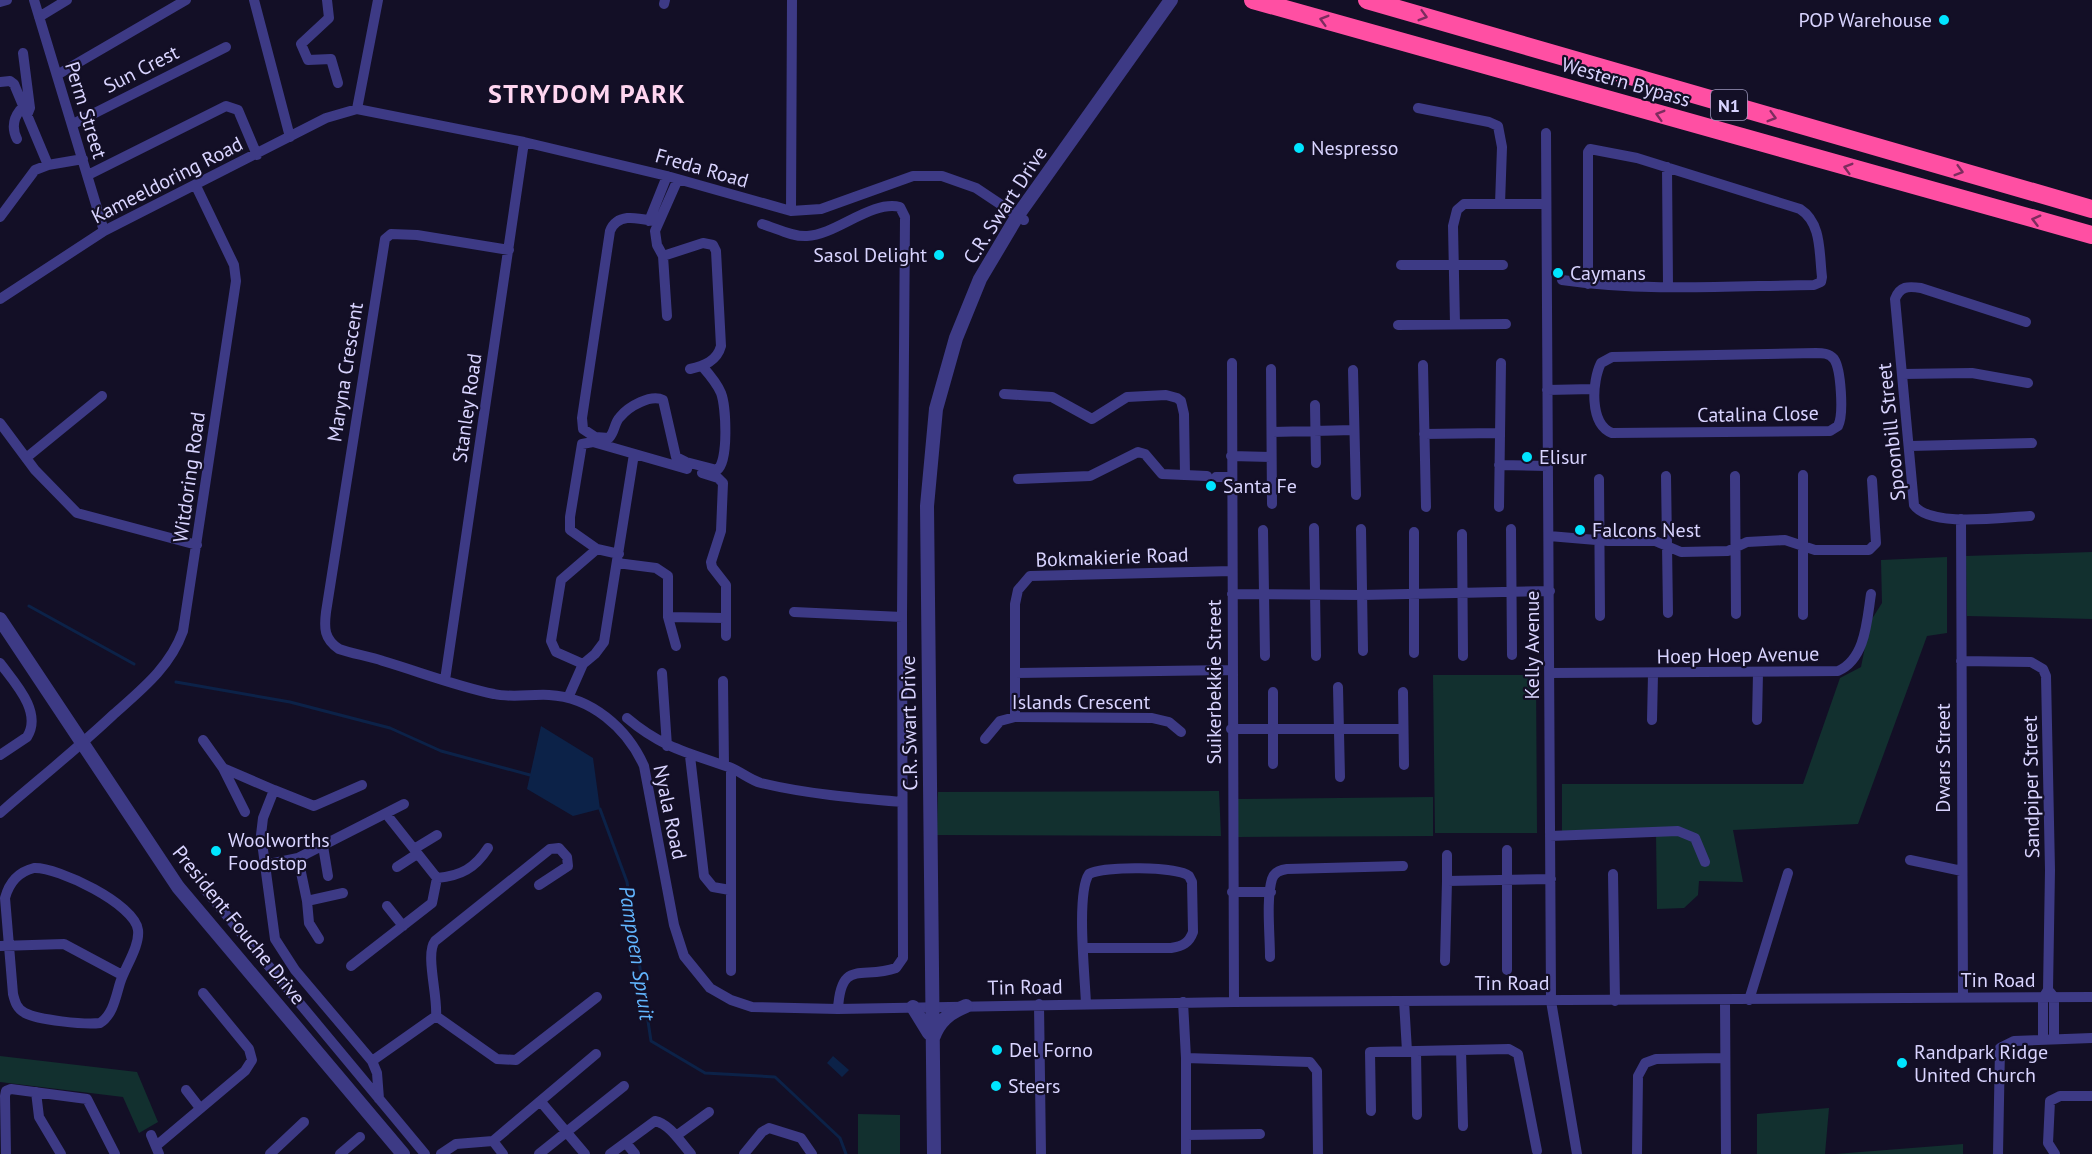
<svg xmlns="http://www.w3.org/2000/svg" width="2092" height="1154" viewBox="0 0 2092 1154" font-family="'PT Sans',sans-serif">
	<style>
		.green { fill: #12302f }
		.water { fill: #0c2248 }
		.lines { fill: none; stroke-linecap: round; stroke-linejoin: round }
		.stream { stroke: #0c2248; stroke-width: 3 }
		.minor { stroke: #3d3a85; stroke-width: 10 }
		.tertiary { stroke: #3d3a85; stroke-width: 14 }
		.motorway { stroke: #ff4fa3; stroke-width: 18 }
		.oneway { stroke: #7d2c5e }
		.poi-dot { fill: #00e5ff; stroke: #130f26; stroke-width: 2 }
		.labels { text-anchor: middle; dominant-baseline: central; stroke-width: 4.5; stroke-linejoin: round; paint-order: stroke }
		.shield { fill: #130f26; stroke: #9e99be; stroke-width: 1.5 }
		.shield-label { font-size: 18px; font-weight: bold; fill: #d9d4ff }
		.poi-label { font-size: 20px; fill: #d9d4ff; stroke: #130f26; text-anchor: start }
		.street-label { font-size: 20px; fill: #d9d4ff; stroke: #130f26 }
		.water-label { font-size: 21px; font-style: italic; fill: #62b6ff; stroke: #130f26 }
		.district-label { font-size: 26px; font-weight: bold; letter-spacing: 1.5px; fill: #ffd6f0; stroke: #130f26 }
	</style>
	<rect width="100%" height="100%" fill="#130f26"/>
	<path class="green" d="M2092,552V619L1967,616L1966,556Z
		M1947,557V633L1927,636L1858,824L1733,830L1743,882L1699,881L1698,895L1684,908L1657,909L1656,834L1562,838V784H1803L1840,678L1861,667L1870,622L1882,603L1881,560Z
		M1433,675H1536L1537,833H1435Z
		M1219,791L1221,836L937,835L938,792Z
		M1433,797V836L1237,837V799Z
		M0,1056L137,1072L158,1122L139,1133L123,1097L0,1082Z
		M1829,1108L1825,1154H1757V1114Z
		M858,1114L900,1115V1154H858Z
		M1963,1144V1154H1835Z"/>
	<path class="water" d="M541,726L593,758L600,809L573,816L527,789Z
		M833,1056L849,1070L842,1077L827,1063Z"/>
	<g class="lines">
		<path class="stream" d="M29,606L134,664
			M176,682L290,702L390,728L441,751L530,775
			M600,809L627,882L651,1041L705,1073L775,1077L840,1138L846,1154"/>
		<path class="minor" d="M34,0L104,231
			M254,0L290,137
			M327,0L329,18L301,44L308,60L331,59L338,83
			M0,2L7,0
			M664,4L665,0
			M39,17L67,0
			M57,75L186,0
			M0,82L10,81L14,84L48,165
			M1418,108L1489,122L1498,126L1502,147L1500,204
			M357,109L378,0
			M73,124L226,47
			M1546,133L1551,1001L1577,1154
			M17,139C12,129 13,119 20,110L28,113L30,108L23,53
			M1667,167L1668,286
			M88,175L226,106L238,110L257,155
			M791,211L792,0
			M0,217L35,170L48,165L83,159
			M649,221L667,176
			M658,222C641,219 618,211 610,231L582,418L583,429L595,437L609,438C615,432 614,423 620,417C629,406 651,394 663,400L676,457L686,462L717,470C729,462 726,406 721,393C717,383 709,374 702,366
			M762,224C776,228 792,237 807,236C836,235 871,200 900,207L905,217L902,617L903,958L896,968C862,980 841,958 838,1009
			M509,250L417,235L391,234L385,239L326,612C324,628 324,639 339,649C353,654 369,656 383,661C420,672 456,686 494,694C511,698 531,694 549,695C591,697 627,728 644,766L674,925L684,956L710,988L731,1000L752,1007L838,1009L1234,1002L2092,997
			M663,256L703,243L713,245L716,251L721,346C717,361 704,366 690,369
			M1401,265H1503
			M1562,280C1645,292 1730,286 1814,285L1821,282L1822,277C1819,253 1822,223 1800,209L1637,158L1590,149L1588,152V284
			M0,299L104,231L326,118L357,109L524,142L667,176L791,211L821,209L913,176H942L976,188L1024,220
			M667,316L663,256L657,245L655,231L678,179
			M2026,322L1921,288C1908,286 1900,286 1895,299L1914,505C1930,528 2003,517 2030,516
			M1455,324L1453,226L1457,210L1464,204H1546
			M1398,325L1506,324
			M1816,353C1822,353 1829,353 1834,359C1841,369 1844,415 1838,426L1830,431L1612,433C1589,424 1592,381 1601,363L1612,357Z
			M1232,363L1234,1002
			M1423,365L1426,507
			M1271,369L1272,504
			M1353,370L1356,495
			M1903,374L1972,373L2028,383
			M1547,390L1593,389
			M1004,394L1052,397L1092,419L1127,397L1166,395L1177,398L1181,401L1184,414L1185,475
			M1315,405L1316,463
			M0,423L35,470L77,513L197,545
			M1272,432L1354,430
			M1424,434L1498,433
			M1910,446L2032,443
			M1231,456L1271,457
			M26,458L102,396
			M1499,465L1548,466
			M702,473L718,478L723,483L721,531L711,562L712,567L726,585V636
			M1666,476L1668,613
			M1735,476L1736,614
			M1216,477H1231
			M1018,479L1090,476L1138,452L1145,454L1162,474L1207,476
			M1599,479L1600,616
			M1499,507L1501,363
			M1961,519L1963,998
			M1314,528L1316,656
			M1361,529L1363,651
			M1511,529L1512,655
			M1263,530L1265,656
			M1414,532V653
			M1462,534L1463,656
			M1549,536L1608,541H1655L1681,552L1728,551L1747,542L1785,540L1815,550H1869L1876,543L1872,480
			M619,554L597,549L570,530V517L582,444L593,442L687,469
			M617,563L656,568L668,576V617L676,646
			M1232,594L1362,595L1550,591
			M794,612L902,617
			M1803,615V475
			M668,617L725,618
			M1961,661L2031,662L2043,669L2046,676L2050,870L2048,990L2043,998V1039
			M0,663C14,682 43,712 27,737L0,755
			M583,664L556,652L551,641L561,580L597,549
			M662,673L667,746
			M1015,673L1231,670
			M1550,673L1838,671C1866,659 1867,619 1871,594
			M445,680L524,142
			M723,681L724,765
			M1338,687L1340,777
			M1403,692L1404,765
			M568,698L583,664L595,654L604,642L634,454
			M1015,717V604L1018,590L1030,576L1232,571
			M627,718C661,747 688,753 729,767C740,771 750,780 761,783C807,794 855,798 902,802
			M1652,720L1653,674
			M1757,720L1758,673
			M1231,729H1403
			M985,739L1000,721L1015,717L1152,718L1169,722L1181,732
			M203,740L223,768L274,790
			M690,756L704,876L713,887L730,890
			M1273,764V692
			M223,768L245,812
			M362,785L314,806L274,790L263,818L261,835L275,939L295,970L372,1061L377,1073L379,1099
			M0,813C38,780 77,749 114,714C142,689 170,667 183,631L236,281L234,265L196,186
			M1550,836L1678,831L1695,838L1705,862
			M323,846L328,876
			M414,849L437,835
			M1447,855V881
			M298,858L307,901L309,923L319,939
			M1910,860L1962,871
			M264,865L298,858L404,804
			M397,867L417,854
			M34,868C58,867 135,904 138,930C140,946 125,967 120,983C116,996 113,1015 100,1023C85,1025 38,1020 25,1013C17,1009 15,1002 13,994L5,898C9,883 18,872 34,868Z
			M1613,874L1615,1001
			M437,878C461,876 475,868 488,848
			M203,887L425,1154
			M1232,892H1271
			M307,901L343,893
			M387,906L403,926
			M0,946L64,944L122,975
			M1084,948H1171C1183,946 1189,943 1193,932L1192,882L1189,876C1176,866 1104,866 1089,874C1076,893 1085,977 1086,1004
			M1270,957C1270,935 1266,899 1272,879C1274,872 1280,870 1287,869L1403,866
			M1445,961L1447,881L1551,879
			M351,966L432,903L437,878L387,815
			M1507,970V850
			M731,971V768
			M2050,992L2054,997V1039
			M1749,1000L1788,873
			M1404,1001L1407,1051
			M1725,1001L1726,1154
			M1183,1002L1186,1058
			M1039,1004L1041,1154
			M436,1016L497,1059L516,1060L597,997
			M1461,1050L1463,1126
			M1416,1051L1417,1115
			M372,1061L436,1016C438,996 425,954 435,941L550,849L559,848L567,857L568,866L539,885
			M186,1090L200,1108
			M36,1092L39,1117L61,1154
			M541,1102L585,1154
			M1371,1111L1370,1052L1509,1049L1518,1054L1537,1151
			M151,1135L159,1154
			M1186,1135L1260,1134
			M676,1136L709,1112
			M493,1141L503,1154
			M626,1143L635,1154
			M156,1146L245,1071L252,1060L249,1049L203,993
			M6,1154L5,1096L6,1091L11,1089L87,1099L115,1154
			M270,1154L304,1122
			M340,1154L360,1137
			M441,1154L456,1144L493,1141L596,1054
			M539,1154L624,1086
			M610,1154L655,1121C670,1124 681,1143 691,1154
			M744,1154L762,1132L769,1128L801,1138L812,1154
			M1186,1154V1058L1310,1062L1317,1071L1318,1154
			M1637,1154L1638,1076L1645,1063L1656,1059L1724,1058
			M1998,1154L2000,1048L2014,1041L2092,1038
			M2055,1154L2048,1143L2050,1101L2060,1096H2092"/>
		<path class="tertiary" d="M0,619L178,887L403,1154
			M913,1007L929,1033
			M933,1038C939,1021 949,1013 966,1006
			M934,1154L927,506L936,409L956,338L980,279L1018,215L1171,0"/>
		<path class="motorway" d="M1253,0L2092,235
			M1367,0L2092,209"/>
	</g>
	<defs><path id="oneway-chevron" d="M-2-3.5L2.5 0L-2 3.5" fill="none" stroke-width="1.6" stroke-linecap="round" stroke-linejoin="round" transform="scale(1.5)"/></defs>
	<g class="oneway">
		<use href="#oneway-chevron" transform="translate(1423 16) rotate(16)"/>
		<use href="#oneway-chevron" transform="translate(1324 20) rotate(-164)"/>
		<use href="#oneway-chevron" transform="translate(1660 115) rotate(-164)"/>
		<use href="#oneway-chevron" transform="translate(1772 117) rotate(16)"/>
		<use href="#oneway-chevron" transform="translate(1848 168) rotate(-164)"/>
		<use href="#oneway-chevron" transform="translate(1959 171) rotate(16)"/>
		<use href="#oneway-chevron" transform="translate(2036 220) rotate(-165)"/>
	</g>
	<g class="poi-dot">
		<circle cx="1944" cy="20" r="6"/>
		<circle cx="1299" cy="148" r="6"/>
		<circle cx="939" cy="255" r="6"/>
		<circle cx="1558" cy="273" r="6"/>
		<circle cx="1527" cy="457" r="6"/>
		<circle cx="1211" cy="486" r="6"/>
		<circle cx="1580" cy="530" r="6"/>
		<circle cx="216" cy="851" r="6"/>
		<circle cx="997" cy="1050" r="6"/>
		<circle cx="1902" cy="1063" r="6"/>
		<circle cx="996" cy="1086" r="6"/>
	</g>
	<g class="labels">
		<rect class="shield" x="1711" y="90" width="36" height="30" rx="4.5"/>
		<g class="shield-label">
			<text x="1729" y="105">N1</text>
		</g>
		<g class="poi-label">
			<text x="1932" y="20" text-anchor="end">POP Warehouse</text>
			<text x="1311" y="148">Nespresso</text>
			<text x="927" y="255" text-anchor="end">Sasol Delight</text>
			<text x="1570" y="273">Caymans</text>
			<text x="1539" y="457">Elisur</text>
			<text x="1223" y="486">Santa Fe</text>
			<text x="1592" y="530">Falcons Nest</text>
			<text x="228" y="840">Woolworths<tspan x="228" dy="23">Foodstop</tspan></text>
			<text x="1009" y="1050">Del Forno</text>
			<text x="1914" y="1052">Randpark Ridge<tspan x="1914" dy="23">United Church</tspan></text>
			<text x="1008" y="1086">Steers</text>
		</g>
		<g class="street-label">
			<text transform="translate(141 69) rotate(-27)">Sun Crest</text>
			<text transform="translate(1626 82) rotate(16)">Western Bypass</text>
			<text transform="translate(86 110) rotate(73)">Perm Street</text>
			<text transform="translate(702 168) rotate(16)">Freda Road</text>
			<text transform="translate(167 180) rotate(-27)">Kameeldoring Road</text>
			<text transform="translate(1005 205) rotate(-57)">C.R. Swart Drive</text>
			<text transform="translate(345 372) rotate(-81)">Maryna Crescent</text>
			<text transform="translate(467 408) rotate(-82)">Stanley Road</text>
			<text transform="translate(1758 414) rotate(-1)">Catalina Close</text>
			<text transform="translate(1891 432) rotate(-96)">Spoonbill Street</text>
			<text transform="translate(189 477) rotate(-82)">Witdoring Road</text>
			<text transform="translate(1112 557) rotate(-2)">Bokmakierie Road</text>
			<text transform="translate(1532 645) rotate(-90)">Kelly Avenue</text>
			<text transform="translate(1738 655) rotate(-1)">Hoep Hoep Avenue</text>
			<text transform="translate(1214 682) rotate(-90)">Suikerbekkie Street</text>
			<text x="1081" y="702">Islands Crescent</text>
			<text transform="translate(909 723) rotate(-91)">C.R. Swart Drive</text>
			<text transform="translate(1943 758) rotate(-90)">Dwars Street</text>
			<text transform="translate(2031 787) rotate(-91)">Sandpiper Street</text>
			<text transform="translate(670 812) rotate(78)">Nyala Road</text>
			<text transform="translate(239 925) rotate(51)">President Fouche Drive</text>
			<text x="1998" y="980">Tin Road</text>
			<text x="1512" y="983">Tin Road</text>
			<text transform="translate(1025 987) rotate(-1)">Tin Road</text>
		</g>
		<g class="water-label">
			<text transform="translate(637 953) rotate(81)">Pampoen Spruit</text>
		</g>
		<g class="district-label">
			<text x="587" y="93">STRYDOM PARK</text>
		</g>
	</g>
</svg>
